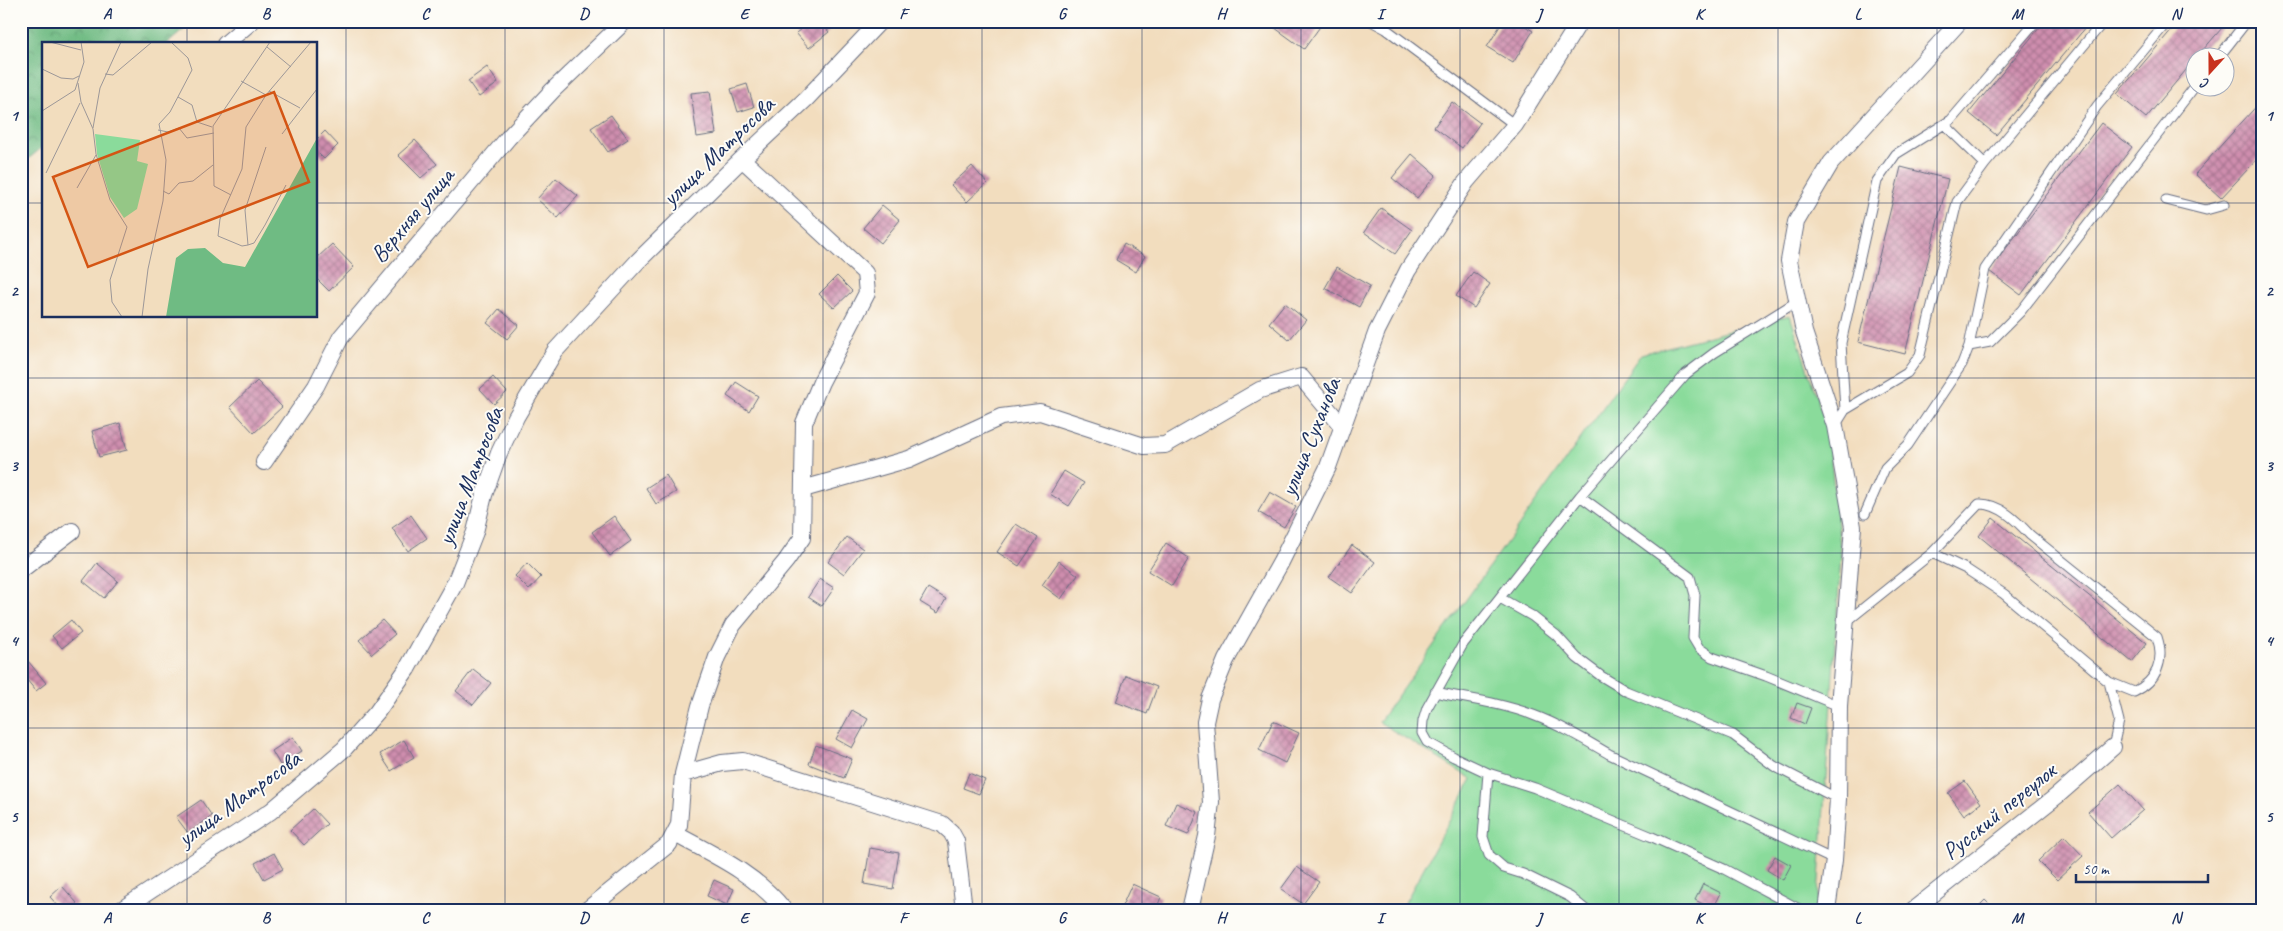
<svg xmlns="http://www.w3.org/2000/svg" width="2283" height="931" viewBox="0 0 2283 931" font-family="Caveat,sans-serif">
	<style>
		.forest { fill: url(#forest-crowns); stroke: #457570 }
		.garden { fill: #8adb9b; stroke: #52857c }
		.building { fill: url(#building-cross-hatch) }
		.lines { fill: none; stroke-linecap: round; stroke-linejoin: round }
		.service-casing { stroke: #666c80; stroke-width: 11 }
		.minor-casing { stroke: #666c80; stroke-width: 18 }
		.service { stroke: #fff; stroke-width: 9 }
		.minor { stroke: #fff; stroke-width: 16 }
		.grid { fill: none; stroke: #1b2f5e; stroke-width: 1; stroke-opacity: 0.55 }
		.labels { text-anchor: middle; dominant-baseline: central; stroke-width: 4; stroke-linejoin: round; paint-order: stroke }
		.street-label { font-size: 24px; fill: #1b2f5e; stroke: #fdfcf7 }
		.inset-road { fill: none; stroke: #9c9798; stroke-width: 1 }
		.view { fill: #d45514; fill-opacity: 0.15; stroke: #d45514; stroke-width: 2.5 }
		.inset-edge { fill: none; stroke: #1b2f5e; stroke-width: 2.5 }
		.neatline { fill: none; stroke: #1b2f5e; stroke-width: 2 }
		.grid-label { font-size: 16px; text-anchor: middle; font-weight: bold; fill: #1b2f5e }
	</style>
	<defs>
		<pattern id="forest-crowns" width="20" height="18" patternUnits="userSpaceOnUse" patternTransform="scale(1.25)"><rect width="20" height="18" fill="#6fbb83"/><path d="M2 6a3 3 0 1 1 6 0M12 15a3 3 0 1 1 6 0" fill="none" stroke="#5a986e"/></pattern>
		<pattern id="building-cross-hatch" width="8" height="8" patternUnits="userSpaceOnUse" patternTransform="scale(1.25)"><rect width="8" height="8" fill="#cf8eae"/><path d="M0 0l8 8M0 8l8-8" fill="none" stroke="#a77491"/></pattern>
	</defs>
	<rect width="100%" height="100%" fill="#fdfcf7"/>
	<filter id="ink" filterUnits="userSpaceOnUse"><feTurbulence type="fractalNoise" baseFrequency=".02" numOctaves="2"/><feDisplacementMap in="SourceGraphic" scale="10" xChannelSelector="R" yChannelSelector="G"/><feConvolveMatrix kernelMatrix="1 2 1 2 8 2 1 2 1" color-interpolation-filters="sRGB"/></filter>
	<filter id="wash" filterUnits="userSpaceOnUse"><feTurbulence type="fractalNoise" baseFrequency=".0096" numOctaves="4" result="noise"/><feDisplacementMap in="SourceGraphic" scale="20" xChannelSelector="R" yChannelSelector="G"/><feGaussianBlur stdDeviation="1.12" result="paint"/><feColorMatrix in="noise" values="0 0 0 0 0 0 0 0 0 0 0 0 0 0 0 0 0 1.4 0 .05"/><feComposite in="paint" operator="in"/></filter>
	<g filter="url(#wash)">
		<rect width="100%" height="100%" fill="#f2ddbe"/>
		<path class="forest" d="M21,21H194L167,44H44V146L21,165Z"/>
		<path class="garden" d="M1790,315L1828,432L1841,555L1817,910H1401L1472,779L1379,722L1641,354Z"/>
		<g id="blocks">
			<path class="building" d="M811,21H820L829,32L809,48L796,33Z
				M1273,21H1324L1304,49L1271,25Z
				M1503,21H1517L1533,31L1513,63L1487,47Z
				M2045,21H2091L1996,135L1969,113Z
				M2179,21H2228L2196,58L2146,118L2117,94Z
				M487,67L498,83L479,97L468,81Z
				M747,84L754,107L738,112L731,89Z
				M710,91L716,134L697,137L691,93Z
				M2262,100V154L2221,198L2195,174Z
				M1452,102L1480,123L1462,148L1434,127Z
				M611,115L628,139L608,152L591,128Z
				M2101,123L2132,147L2021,295L1989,271Z
				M325,131L338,145L324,159L316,151V140Z
				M415,140L437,164L421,178L398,155Z
				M1412,154L1436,175L1417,198L1392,178Z
				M972,166L987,183L967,202L951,185Z
				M1901,167L1948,179L1905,354L1858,342Z
				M556,178L578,196L558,218L537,199Z
				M882,205L900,220L881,243L863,228Z
				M1381,208L1412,230L1395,254L1364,232Z
				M332,244L354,267L329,291L316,278V259Z
				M1124,244L1145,256L1136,272L1116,260Z
				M1337,267L1370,286L1359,307L1325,288Z
				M1473,272L1490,284L1474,308L1456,296Z
				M837,276L852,291L834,308L819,294Z
				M1285,303L1306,320L1289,340L1269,323Z
				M499,309L519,325L507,339L487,323Z
				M493,377L507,392L494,404L480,389Z
				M257,381L282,407L254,433L230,407Z
				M736,382L758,396L749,411L727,396Z
				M120,423L127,450L99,457L92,431Z
				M1064,471L1084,483L1069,506L1050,494Z
				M666,475L676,492L656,504L646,488Z
				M1270,492L1296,507L1284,527L1258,512Z
				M411,515L427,538L408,551L392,528Z
				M614,516L631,541L610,556L592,532Z
				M1993,518L2147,643L2132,662L1979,536Z
				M1016,524L1038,538L1019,566L997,552Z
				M847,537L863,549L844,574L828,562Z
				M1166,543L1189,558L1172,586L1148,571Z
				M1352,545L1375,562L1352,593L1329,577Z
				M1059,561L1078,575L1061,599L1042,585Z
				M97,563L118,581L104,598L83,581Z
				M527,563L541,577L529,590L515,576Z
				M820,579L834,588L822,606L808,597Z
				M928,588L946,599L938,613L920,602Z
				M71,620L81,633L62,648L52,636Z
				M382,620L395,634L372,654L359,640Z
				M28,661L46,683L36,691L21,673V666Z
				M473,669L491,683L473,705L456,691Z
				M1126,675L1157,687L1147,714L1116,702Z
				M1797,703L1811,708L1805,724L1791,718Z
				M852,710L868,719L852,748L836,739Z
				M1273,721L1299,733L1285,763L1259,750Z
				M293,737L302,751L280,765L272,751Z
				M404,740L414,757L391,771L380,754Z
				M816,745L852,759L844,778L809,764Z
				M969,773L985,780L979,794L963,788Z
				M1965,781L1981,803L1964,815L1948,793Z
				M2120,784L2143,810L2111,838L2088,812Z
				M201,800L212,816L188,833L176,817Z
				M1176,803L1198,812L1188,835L1166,826Z
				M313,809L327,824L304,845L290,830Z
				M2064,836L2083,856L2057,880L2038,861Z
				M870,848L899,853L893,889L864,884Z
				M274,853L283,869L264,879L255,863Z
				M1775,856L1791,865L1783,880L1767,870Z
				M1297,867L1319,882L1303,904L1281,889Z
				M714,880L734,889L727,905L707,896Z
				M1132,884L1161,897L1156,910H1130L1122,906Z
				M1703,884L1721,893L1713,909L1695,900Z
				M62,886L77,903L69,910H62L50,897Z
				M1985,900L1995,910H1975Z
				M185,904L188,910H174Z
				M1761,904L1776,909V910H1759Z"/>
		</g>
	</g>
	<g filter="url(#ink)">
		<use href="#blocks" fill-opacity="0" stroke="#666c80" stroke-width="1"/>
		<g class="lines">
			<g class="service-casing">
				<path id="service" d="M1371,21L1386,29L1515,125
					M2218,58L2247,21
					M1945,125L1985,164
					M2166,200L2206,210L2224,205
					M1796,302L1714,353L1686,374L1580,496L1463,644L1427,708L1423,721L1422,733L1427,742L1454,757L1488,773L1535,788L1650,836L1724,869L1801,910
					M1969,346L1990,342L2021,311L2196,85
					M1845,410L1907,373L1920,355L1957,202L1985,164L2104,21
					M1835,426L1845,410L1841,343L1877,181L1896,154L1951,120L2036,21
					M1580,496L1690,577L1695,595L1693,638L1699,648L1712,657L1766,676L1839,706
					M1865,514L1885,468L1908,445L1962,364L1969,346L1985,269L2097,106L2168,21
					M1500,598L1532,616L1556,635L1577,658L1601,676L1626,691L1733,735L1774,766L1838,799
					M1846,622L1932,553L1979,504C1999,503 2017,521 2030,535L2157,637C2165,661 2157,681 2134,692L2109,682L2004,594L1966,569L1932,553
					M2109,682L2119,721L2113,747
					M1435,692C1468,699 1502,703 1533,715C1560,725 1585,740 1609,754L1834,860
					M1488,773L1483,837L1489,855L1504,868L1523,874L1570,897L1586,910"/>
			</g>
			<g class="minor-casing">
				<path id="minor" d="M225,44L252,21
					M264,462L316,386L341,337L508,138L553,90L625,21
					M803,489L909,459L1001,417L1040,412L1144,446L1165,445L1260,390L1301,377L1342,426
					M21,570L72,531
					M683,774L722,763L743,761L942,824L951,832L956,841L964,910
					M675,834C714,855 756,874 784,910
					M121,910L271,811L344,749L377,712L407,669L455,583L475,532L484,495L499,453L516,417L555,351L638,261L742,159L806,99L880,21
					M587,910L669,844L679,825L683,774L700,706L717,657L733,625L786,561L802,538L804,423L821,382L867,293L865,273L742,159
					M1190,910L1207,836L1211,802L1205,722L1210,699L1226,660L1281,562L1328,467L1377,331L1408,270L1466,182L1515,125L1580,21
					M1827,910L1834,860L1838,799L1839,706L1853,527L1835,426L1804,332L1789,261L1796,222L1831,163L1960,21
					M1913,910L2058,795L2113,747"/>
			</g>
			<use href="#service" class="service"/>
			<use href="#minor" class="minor"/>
		</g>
	</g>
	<path class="grid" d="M187,21V44M346,21V910M505,21V910M664,21V910M823,21V910M982,21V910M1142,21V910M1301,21V910M1460,21V910M1619,21V910M1778,21V910M1937,21V910M2096,21V910M21,203H44M316,203H2262M187,316V910M21,378H2262M21,553H2262M21,728H2262"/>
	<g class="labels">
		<g class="street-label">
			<text transform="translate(718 151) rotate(-44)">улица Матросова</text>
			<text transform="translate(412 215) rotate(-50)">Верхняя улица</text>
			<text transform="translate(1310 437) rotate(-68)">улица Суханова</text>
			<text transform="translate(470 476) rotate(-69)">улица Матросова</text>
			<text transform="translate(239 798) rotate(-36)">улица Матросова</text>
			<text transform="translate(1999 811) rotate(-39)">Русский переулок</text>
		</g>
	</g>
	<g transform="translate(42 42)">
		<rect width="275" height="275" fill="#f2ddbe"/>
		<path d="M275,96V275H124L134,216L146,207L163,206L181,221L203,225Z" fill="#6fbb83"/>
		<path d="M53,92L98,98L95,119L106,122L95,167L82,176L68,155L55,112Z" fill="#8adb9b"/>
		<path class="inset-road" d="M8,0L39,8M225,5L249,25M0,27L19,36L31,37L37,34M63,32L71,33L110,0M199,39L224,53M36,41L39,60L51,87L54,112L68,158L85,185L68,238L70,260L80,275M227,49L258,66M136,55L150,63L155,80L170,85M0,69L33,48L42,20L39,0M51,86L58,46L79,0M116,88L126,90L137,86L145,96L172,91M240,92L275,47M224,105L203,168L206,203L212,201L223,183L244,143M4,131L38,61M35,146L54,113M121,149L127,152L137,141L151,139L171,123M189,153L172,144L171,84L228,0M206,203L200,204L176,194L178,177L200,127L204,85L224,53L269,0M100,275L106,227L121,159L124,118L117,82L128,70L150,28L146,16L129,0"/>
		<path class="view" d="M232,50L267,140L46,225L11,135Z"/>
		<rect width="275" height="275" class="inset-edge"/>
	</g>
	<rect width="2283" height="931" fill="none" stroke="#fdfcf7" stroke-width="55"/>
	<g transform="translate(2210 72) rotate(201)"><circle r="24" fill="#fdfcf7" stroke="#a3aaba"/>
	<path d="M0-4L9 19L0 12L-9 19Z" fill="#c8321e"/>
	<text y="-8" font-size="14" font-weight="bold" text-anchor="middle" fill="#1b2f5e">С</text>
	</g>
	<path d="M2076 874v8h132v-8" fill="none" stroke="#1b2f5e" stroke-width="2.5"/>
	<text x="2083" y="874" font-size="15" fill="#1b2f5e" stroke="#fdfcf7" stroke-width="4" paint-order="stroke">50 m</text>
	<rect x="28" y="28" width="2228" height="876" class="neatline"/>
	<g class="grid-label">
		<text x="107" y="19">A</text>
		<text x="266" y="19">B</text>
		<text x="425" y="19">C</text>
		<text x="584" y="19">D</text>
		<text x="744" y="19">E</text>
		<text x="903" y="19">F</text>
		<text x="1062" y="19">G</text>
		<text x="1221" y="19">H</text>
		<text x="1380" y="19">I</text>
		<text x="1539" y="19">J</text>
		<text x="1699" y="19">K</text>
		<text x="1858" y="19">L</text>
		<text x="2017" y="19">M</text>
		<text x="2176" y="19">N</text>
		<text x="14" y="121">1</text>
		<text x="2269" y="121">1</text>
		<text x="14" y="296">2</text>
		<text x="2269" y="296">2</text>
		<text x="14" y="471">3</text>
		<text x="2269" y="471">3</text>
		<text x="14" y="646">4</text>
		<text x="2269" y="646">4</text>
		<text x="14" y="822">5</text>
		<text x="2269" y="822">5</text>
		<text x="107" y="923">A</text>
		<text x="266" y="923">B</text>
		<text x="425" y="923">C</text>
		<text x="584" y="923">D</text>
		<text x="744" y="923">E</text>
		<text x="903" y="923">F</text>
		<text x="1062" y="923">G</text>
		<text x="1221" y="923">H</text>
		<text x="1380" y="923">I</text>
		<text x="1539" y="923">J</text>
		<text x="1699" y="923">K</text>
		<text x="1858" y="923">L</text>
		<text x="2017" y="923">M</text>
		<text x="2176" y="923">N</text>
	</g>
</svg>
